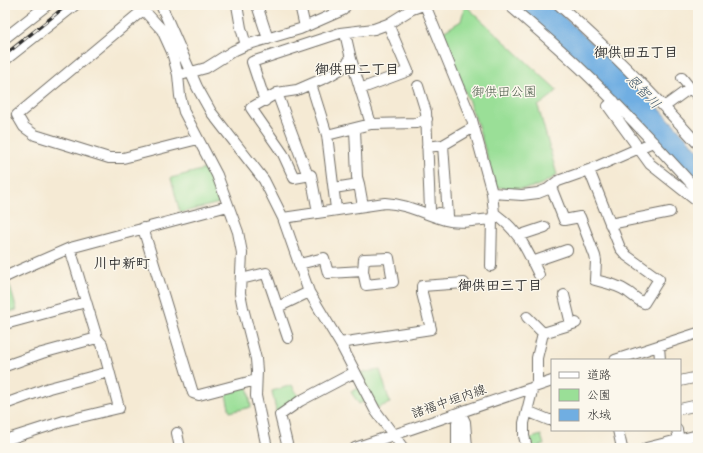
<svg xmlns="http://www.w3.org/2000/svg" width="703" height="453" viewBox="0 0 703 453" font-family="Mynerve,'Klee One',sans-serif">
	<style>
		.green { fill: #9adf97; stroke: #628561 }
		.water { fill: #70aee2; stroke: #4e6c86 }
		.lines { fill: none; stroke-linecap: round; stroke-linejoin: round }
		.minor-casing { stroke: #726e66; stroke-width: 12 }
		.minor { stroke: #fff; stroke-width: 10 }
		.rail-casing { stroke: #2b2b2b; stroke-width: 3.5 }
		.rail { stroke: #fbf7ec; stroke-width: 2; stroke-dasharray: 6; stroke-linecap: butt }
		.labels { text-anchor: middle; dominant-baseline: central; stroke-width: 3; stroke-linejoin: round; paint-order: stroke }
		.park-label { font-size: 13px; fill: #475846; stroke: #fbf7ec }
		.street-label { font-size: 13px; fill: #2b2b2b; stroke: #fbf7ec }
		.neighbourhood-label { font-size: 14px; font-weight: bold; fill: #2b2b2b; stroke: #fbf7ec }
		.water-label { font-size: 14px; font-style: italic; fill: #43596b; stroke: #fbf7ec }
	</style>
	<rect width="100%" height="100%" fill="#fbf7ec"/>
	<filter id="ink" filterUnits="userSpaceOnUse"><feTurbulence type="fractalNoise" baseFrequency=".025" numOctaves="2"/><feDisplacementMap in="SourceGraphic" scale="8" xChannelSelector="R" yChannelSelector="G"/><feConvolveMatrix kernelMatrix="1 2 1 2 8 2 1 2 1" color-interpolation-filters="sRGB"/></filter>
	<filter id="wash" filterUnits="userSpaceOnUse"><feTurbulence type="fractalNoise" baseFrequency=".012" numOctaves="4" result="noise"/><feDisplacementMap in="SourceGraphic" scale="16" xChannelSelector="R" yChannelSelector="G"/><feGaussianBlur stdDeviation="0.9" result="paint"/><feColorMatrix in="noise" values="0 0 0 0 0 0 0 0 0 0 0 0 0 0 0 0 0 1.4 0 .05"/><feComposite in="paint" operator="in"/></filter>
	<g filter="url(#wash)">
		<rect width="100%" height="100%" fill="#f5ead4"/>
		<path class="green" d="M465,5L557,90L553,95L538,106L557,175C534,191 522,190 496,187L478,126L443,32L461,21Z
			M209,168L220,199L219,203L180,213L171,178Z
			M8,280L17,310L5,313V282Z
			M380,370L390,403L377,408L371,398L359,404L351,392L364,385L358,373Z
			M292,385L300,399L277,416L272,391Z
			M245,386L248,388L251,407L230,412L225,391Z
			M541,435L544,445L532,448L529,439Z"/>
		<path class="water" d="M514,5H551L640,88L698,150V186Z"/>
	</g>
	<g filter="url(#ink)">
		<g class="lines">
			<g class="minor-casing">
				<path id="minor" d="M139,5L162,30L172,52L178,75L180,96L184,112L217,175L238,232L242,253L240,293L243,308L256,359L257,371L256,396L267,448
					M149,5L17,115L24,127L35,135L109,158H123L198,139
					M161,5L197,87L211,112L264,180L283,218L309,292L341,345L375,410L403,448
					M237,5L241,28L246,45
					M257,5L268,39
					M300,5L305,27
					M509,5C533,26 557,46 580,68C621,107 660,149 698,191
					M559,5C608,48 654,95 698,144
					M5,38L47,5
					M351,59L371,124
					M5,60L75,5
					M184,74L206,68L233,51L246,45L300,29L343,10L346,5
					M682,78L690,88L697,95
					M311,84L327,135L336,209
					M418,86L426,112L430,210
					M360,89L408,71L388,24
					M277,93L308,176
					M265,101L252,62L340,33L374,29L388,24L412,9L423,5
					M614,101L608,106L650,164L698,202
					M664,107L690,88
					M355,129L357,177L359,184L363,206
					M327,135L371,124L417,123L427,119
					M427,147L443,145L474,127
					M551,187L564,220L580,217L595,256L596,261L595,280C607,283 618,285 628,292C634,296 637,300 644,303L659,279L627,256L620,248L589,170
					M334,188L359,184
					M492,193L522,195L538,193L548,189L558,181L589,170L653,142
					M318,212L311,175L294,178L283,154L251,108L277,93L297,90L327,77L341,69L351,59L345,33
					M439,213L448,216L443,145
					M494,213C519,231 526,248 539,275
					M283,218L385,203C407,204 424,214 445,220C459,224 477,220 492,219L494,213L492,193L472,120L425,5
					M610,224L670,212
					M143,228L193,393L199,395L256,380
					M518,236L545,227
					M532,262L567,250
					M299,264L324,258L328,273L363,271L364,259L389,258L393,282L366,285L363,271
					M491,266L492,219
					M5,277L22,269L70,248L228,206
					M241,279L266,273L288,338
					M564,295L571,324
					M278,307L309,292
					M527,317L543,333
					M5,324L86,302
					M340,343L431,329L422,293V286L464,283
					M659,346L660,360
					M615,360L698,333
					M5,366L42,353L97,338
					M680,381L698,377
					M537,386V358L543,333L576,323
					M5,404L49,388L109,372
					M680,409L698,405
					M527,411L549,420H552
					M460,412L465,422L467,448
					M618,430L622,448
					M677,430L679,440
					M177,433L180,448
					M5,440L64,421L119,408L102,344L97,338L70,248
					M288,448L280,415L300,401L355,372
					M355,448L552,381
					M457,448V423L460,412
					M527,448L524,436V423L533,387
					M646,448L698,435"/>
			</g>
			<use href="#minor" class="minor"/>
			<g class="rail-casing">
				<path id="rail" d="M5,55L67,5"/>
			</g>
			<use href="#rail" class="rail"/>
		</g>
	</g>
	<g class="labels">
		<g class="park-label">
			<text x="504" y="92">御供田公園</text>
		</g>
		<g class="street-label">
			<text transform="translate(449 402) rotate(-19)">諸福中垣内線</text>
		</g>
		<g class="neighbourhood-label">
			<text x="636" y="53">御供田五丁目</text>
			<text x="357" y="70">御供田二丁目</text>
			<text x="122" y="264">川中新町</text>
			<text x="500" y="286">御供田三丁目</text>
		</g>
		<g class="water-label">
			<text transform="translate(643 92) rotate(46)">恩智川</text>
		</g>
	</g>
	<rect width="703" height="453" fill="none" stroke="#fbf7ec" stroke-width="20"/>
	<rect x="551" y="359" width="130" height="72" fill="#fbf7ec" stroke="#a8a59f"/>
	<rect x="559" y="372" width="20" height="6" fill="#ffffff" stroke="#a8a59f"/>
	<text x="587" y="379" font-size="12" fill="#2b2b2b">道路</text>
	<rect x="559" y="389" width="20" height="12" fill="#9adf97" stroke="#a8a59f"/>
	<text x="587" y="399" font-size="12" fill="#2b2b2b">公園</text>
	<rect x="559" y="409" width="20" height="12" fill="#70aee2" stroke="#a8a59f"/>
	<text x="587" y="419" font-size="12" fill="#2b2b2b">水域</text>
</svg>
